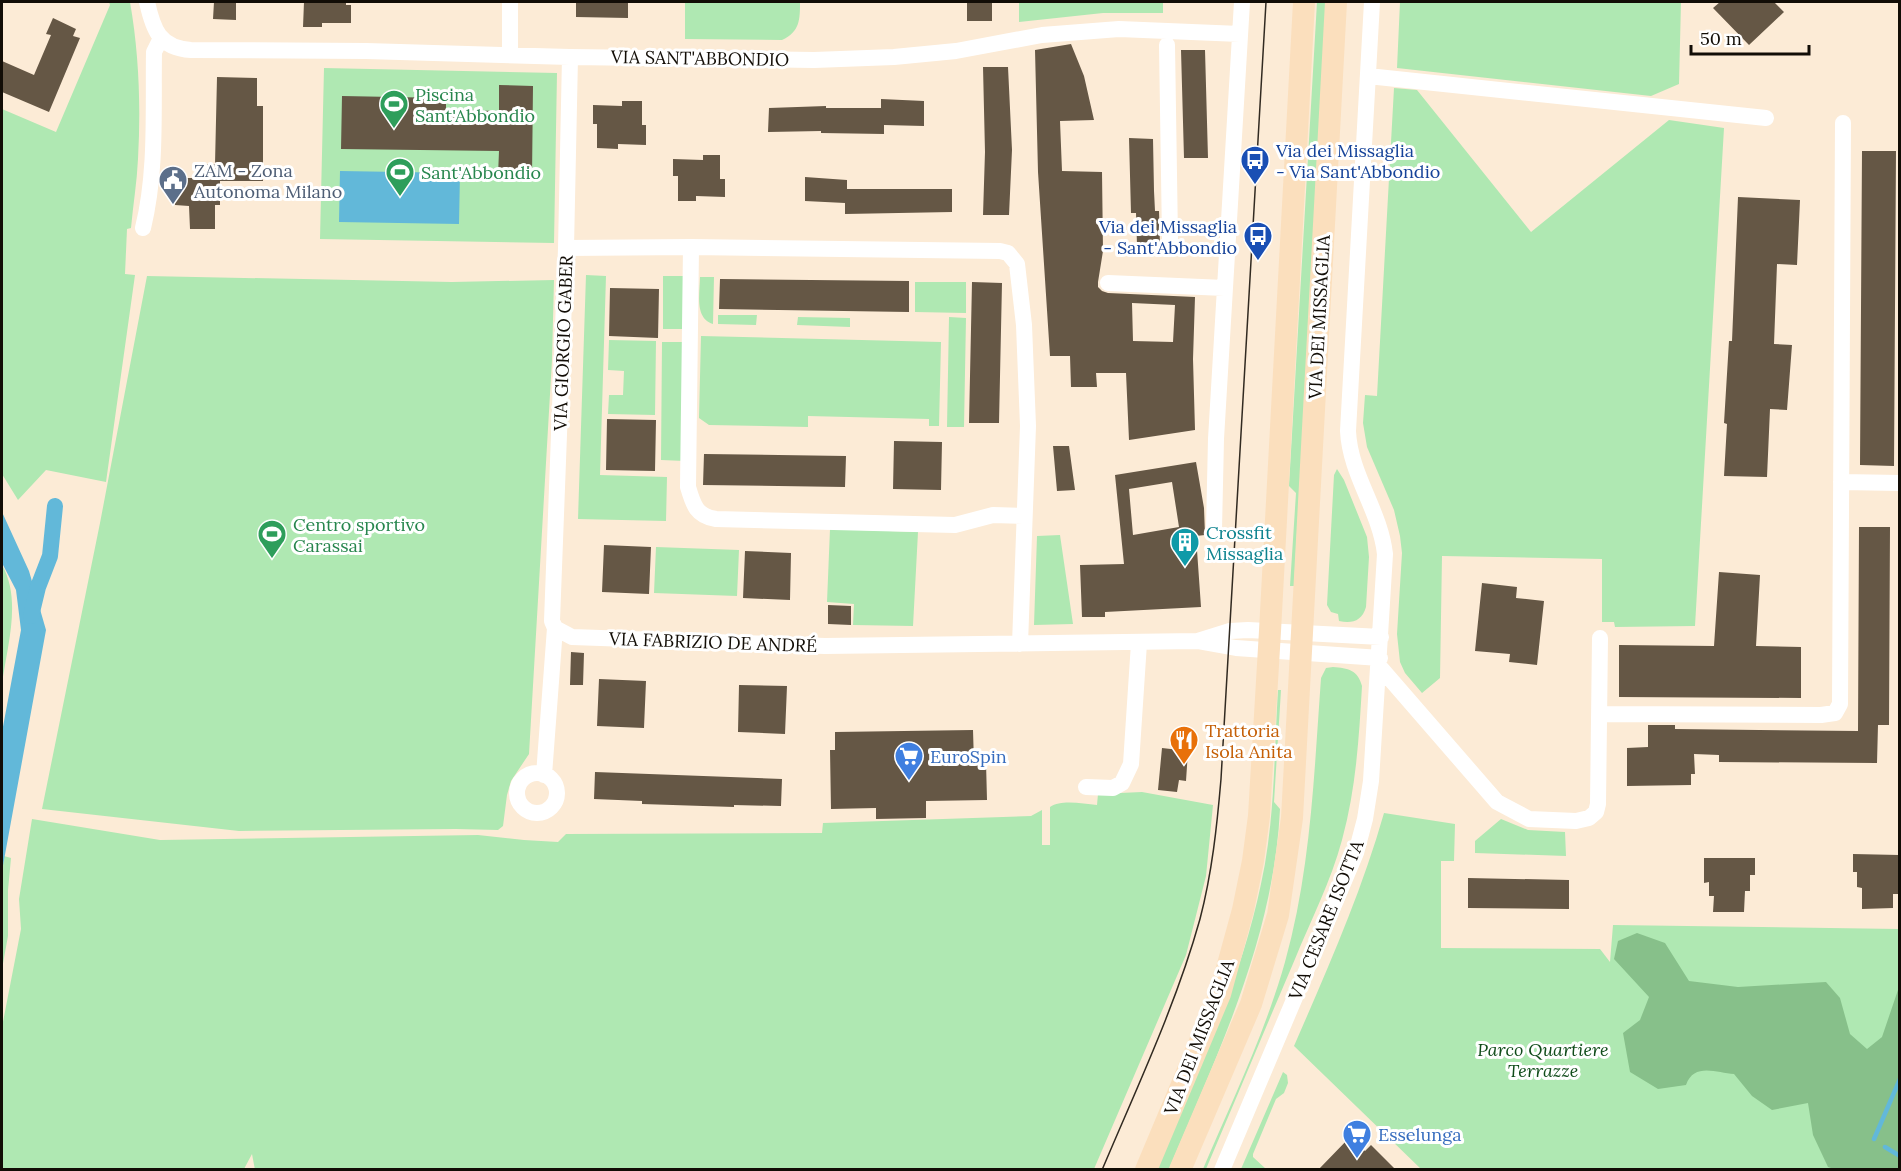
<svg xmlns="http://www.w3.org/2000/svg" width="1901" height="1171" viewBox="0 0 1901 1171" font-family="Lora,serif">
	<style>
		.green { fill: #afe8b2 }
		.forest { fill: #87c08a }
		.water { fill: #62b8d9 }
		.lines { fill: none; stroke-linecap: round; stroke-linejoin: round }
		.stream { stroke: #62b8d9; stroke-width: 4.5 }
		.canal { stroke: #62b8d9; stroke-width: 16 }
		.building { fill: #655745; fill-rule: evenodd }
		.street { stroke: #fff; stroke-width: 16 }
		.secondary { stroke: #fbdfbd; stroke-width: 22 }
		.tram { stroke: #312a21; stroke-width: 1.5 }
		.labels { text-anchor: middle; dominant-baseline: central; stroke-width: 6; stroke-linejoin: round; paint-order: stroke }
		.street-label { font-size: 18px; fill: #120d06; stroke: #fff }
		.leisure-label { font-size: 18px; fill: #27864d; stroke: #fff; text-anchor: start }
		.transit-label { font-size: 18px; fill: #164399; stroke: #fff; text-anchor: start }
		.service-label { font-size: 18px; fill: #4e5e75; stroke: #fff; text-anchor: start }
		.culture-label { font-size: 18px; fill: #0d838f; stroke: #fff; text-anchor: start }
		.food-label { font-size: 18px; fill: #c56008; stroke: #fff; text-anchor: start }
		.shop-label { font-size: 18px; fill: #366cbe; stroke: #fff; text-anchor: start }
		.park-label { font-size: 18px; font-style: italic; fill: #104c1a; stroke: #fff }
	</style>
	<rect width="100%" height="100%" fill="#fcebd6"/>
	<path class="green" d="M109,2H130C139,53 141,106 138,159C137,182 133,205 131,228L127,229L125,274L135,275L106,482L46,470L18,500L2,474V109L56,132L110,5Z
		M685,2H800C800,19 800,32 782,40L685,39Z
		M1019,2H1163V13H1103L1019,22Z
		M1317,2H1327L1294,586H1290L1296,493L1289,486Z
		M1400,2H1681L1679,84L1651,96L1397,68Z
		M324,68L557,73L554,243L320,239Z
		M1394,88L1417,90L1531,232L1669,120L1724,128L1695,626L1615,627L1614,622H1602V559L1442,556L1440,678L1422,693L1405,673L1400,662L1397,634L1402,553L1400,536L1394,510L1367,447L1363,423L1365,395L1377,396Z
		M586,275L606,276L600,475L667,477L666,521L578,519Z
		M147,276L452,282L554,280L552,360L529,754L511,781L507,795L503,826L498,830L456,829L239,831L42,809L100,523Z
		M663,276H688L687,329H663Z
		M700,277H714L713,324C694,318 700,293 700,277Z
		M915,282H966V313L915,312Z
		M718,315H757L756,325L718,324Z
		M798,317L850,318V327L797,325Z
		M949,317L966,318L964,427H947Z
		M701,336L941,342L939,426H929V419L808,416V427L709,425L699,418Z
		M609,340L656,341L655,415L608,414L609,395H623L624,371L608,370Z
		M662,342H686L685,461L661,460Z
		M1337,469L1344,480L1367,537L1369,557L1366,607C1362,621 1352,624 1339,621L1338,614L1331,612L1327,605L1334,475Z
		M830,529L918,532L913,626L853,625L854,604L827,602Z
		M1060,535L1073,624L1034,625L1037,536Z
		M656,547L739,550L737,596L654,593Z
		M2,565C22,600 7,646 2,684Z
		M1333,667C1348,668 1358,670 1362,686C1359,738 1356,789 1342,840C1331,881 1311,920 1295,959C1265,1029 1236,1099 1206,1169H1203C1232,1101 1265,1033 1285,962C1311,869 1314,774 1321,678L1326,668Z
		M1278,690H1281L1274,802L1280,809C1274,937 1218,1053 1169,1169L1157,1170C1196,1076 1240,984 1261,884C1275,821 1274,754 1278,690Z
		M1142,792L1213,805L1206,876L1186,955L1094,1169L255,1170L252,1154L244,1169L2,1170V1027L21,929L19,899L32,819L160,840L478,835L524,840L558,842L566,834L822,833L823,823L1031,816L1042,810V845H1050V807C1062,799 1083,804 1097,805L1098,794Z
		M1384,813L1455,824L1454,861H1441V948L1600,949L1610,962L1613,925L1899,929V1169H1421L1294,1046C1327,970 1361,894 1384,813Z
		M1501,819L1528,830L1565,832L1566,856L1475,853V841Z
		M4,856L11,858L8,890V936L2,969V871Z
		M1283,1072L1287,1075L1288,1083L1284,1093L1276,1099L1253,1154V1157L1266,1169H1241Z"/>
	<path class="forest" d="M1637,933L1665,943L1689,981L1738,987L1826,982L1840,998L1850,1034L1867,1049L1882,1037L1899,987V1169L1837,1170L1828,1167L1813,1135L1808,1103L1772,1110L1752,1096L1734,1074C1717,1073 1694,1062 1686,1085L1658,1089L1630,1072L1623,1033L1640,1020L1649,997L1614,959L1618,941Z"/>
	<path class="water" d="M340,171L460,173L459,224L339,222Z
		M2,512L29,571L46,630L2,871V732L21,630L16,590L2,563Z"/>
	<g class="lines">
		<path class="stream" d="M1874,1139L1900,1079
			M1885,1147L1900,1156"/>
		<path class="canal" d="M31,616L38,587L50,556L55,506"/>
	</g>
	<path class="building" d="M214,2H236V20L213,19Z
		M304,2H346V5H351V23H322V27H303Z
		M576,2H628V18L576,17Z
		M967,2H992V21H967Z
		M1720,2H1774L1784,12L1749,45L1713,8Z
		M53,18L76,29L73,36L80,38L49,112L2,92V61L34,75L51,35L46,34Z
		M1071,44L1084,76L1094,120L1060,121L1062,171L1102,172L1103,251L1098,282V287L1102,291L1108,293L1195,297L1193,359L1195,430L1129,440L1126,373H1096L1097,387H1071L1070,356H1050L1038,172L1035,50ZM1132,303L1175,305L1173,342L1133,341Z
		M1181,50H1205L1208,158H1184Z
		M983,67H1008L1012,150L1009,215H983L985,152Z
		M217,77L257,78V106H263V181H220V205H215V229H190L189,206L175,205L172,191L174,178H207V164H215Z
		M499,85L533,86L532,177L498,176L499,151L341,149L342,96L446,98V110L499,111Z
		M881,99L924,101V126L884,125V134L821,133V131L768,132L769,108L826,106V108H881Z
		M622,101H642V125H646V145L618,144V149L597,148V124H593V105L622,106Z
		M1129,138L1153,139L1154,191L1155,211H1159L1160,246L1137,245L1136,213H1131Z
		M1862,151H1896L1894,466L1860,465Z
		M703,155H720V179H725V197L696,196V201H678V176H673V159L703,160Z
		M805,177L847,180V189H952V212L845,214V203L805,201Z
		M1738,197L1800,200L1797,265L1777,264L1774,344L1792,345L1787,410L1770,409L1767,477L1724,476L1727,424L1724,423L1729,341H1732Z
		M720,279L909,281V312L719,309Z
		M972,282L1002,283L999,423H969Z
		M610,288L659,289L658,338L609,336Z
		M607,419L656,420L655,471L606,470Z
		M894,441L942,442L941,490L893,489Z
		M1053,446H1069L1075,490L1057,491Z
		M704,454L846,456L845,487L703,485Z
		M1196,462L1204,508L1205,535L1196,536L1201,607L1105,612V617H1082L1080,565L1124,564L1115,475ZM1172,482L1179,527L1133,535L1129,489Z
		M1859,527H1890L1889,725H1878L1877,763L1719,762V755L1694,754L1695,774H1691V785L1627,786V748L1648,747V725H1675V729L1858,731Z
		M604,545L651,547L649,594L602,592Z
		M745,551L791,553L790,600L743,598Z
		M1719,572L1760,575L1756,646L1801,647V698L1619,697V645L1714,646Z
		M1482,583L1517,587L1516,598L1544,601L1537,665L1509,662L1510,654L1475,651Z
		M828,605L851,606V625L828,624Z
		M571,652L584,653L583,685H570Z
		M599,679L646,681L644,728L597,726Z
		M739,685L787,686L785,734L738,732Z
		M973,730L974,763L986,762L987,800L926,801V818L876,819V808L831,809L830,750H835V732Z
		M1162,748L1188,751L1186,781L1179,780L1177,792L1158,790Z
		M595,772L782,779L781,806L734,805V807L642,804V801L594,799Z
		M1853,854L1899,855L1898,894H1893V908L1862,909V888L1857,887V872H1853Z
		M1704,858H1755V875H1750V891H1745L1744,912H1713L1714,896H1709V882L1704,883Z
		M1468,878L1569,880V909L1468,908Z
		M1350,1137L1365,1151L1371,1145L1396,1170H1318Z"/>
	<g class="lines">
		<path class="street" d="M147,2C153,29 159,48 191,50L366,51L570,57L814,60L894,57L956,51L1042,35L1119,29L1240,34
			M510,2V55
			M1167,45L1170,239
			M1368,76L1766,118
			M143,228C157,171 153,110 154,52L161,38
			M691,247L688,487C693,504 696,516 716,519L955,525L993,515L1023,516
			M566,248L691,247L1000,251L1008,253L1017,264L1024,325L1028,426L1020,644
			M1108,283L1225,288
			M1841,482L1900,483
			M1214,529L1216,439L1242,2
			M555,628L572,637L825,646L1197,641L1236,648L1380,658
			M1198,641L1230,631L1248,630L1381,637
			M1379,666L1497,802L1529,819L1576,821L1589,818L1596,812L1598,804L1600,638
			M1599,714L1821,715L1835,713L1840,704L1843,123
			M517 793a20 20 0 1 1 40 0a20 20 0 1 1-40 0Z
			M544,775L555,628L552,621L566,248L570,57
			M1086,787L1113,788L1122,783L1131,764L1139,643
			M1222,1170L1356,853L1365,819L1371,781L1385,554C1380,510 1350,475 1348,431L1372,2"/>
		<path class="secondary" d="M1146,1170L1220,994L1243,910L1253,861L1259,816L1270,631L1304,2
			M1180,1170L1251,1004L1278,915L1292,818L1336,2"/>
		<path class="tram" d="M1102,1170C1137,1087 1176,1005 1200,919C1212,873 1217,826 1221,779L1266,2"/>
	</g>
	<defs>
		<g id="stadium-pin" transform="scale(1.5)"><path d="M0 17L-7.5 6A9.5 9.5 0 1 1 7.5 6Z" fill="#2e9e5b" stroke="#fff"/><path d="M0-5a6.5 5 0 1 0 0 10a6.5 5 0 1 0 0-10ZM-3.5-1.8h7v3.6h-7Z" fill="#fff"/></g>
		<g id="bus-pin" transform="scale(1.5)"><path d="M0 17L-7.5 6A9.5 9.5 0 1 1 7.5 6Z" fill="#1a4fb4" stroke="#fff"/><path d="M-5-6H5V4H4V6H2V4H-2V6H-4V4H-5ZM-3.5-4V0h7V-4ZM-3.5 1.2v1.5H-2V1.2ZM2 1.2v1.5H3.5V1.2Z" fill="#fff"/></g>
		<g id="civic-pin" transform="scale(1.5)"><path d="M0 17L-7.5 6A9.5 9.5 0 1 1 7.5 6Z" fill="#5c6f8a" stroke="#fff"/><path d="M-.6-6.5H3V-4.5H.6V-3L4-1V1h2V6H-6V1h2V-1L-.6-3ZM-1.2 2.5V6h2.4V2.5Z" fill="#fff"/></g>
		<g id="building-pin" transform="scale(1.5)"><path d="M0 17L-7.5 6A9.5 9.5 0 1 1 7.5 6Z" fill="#0f9aa8" stroke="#fff"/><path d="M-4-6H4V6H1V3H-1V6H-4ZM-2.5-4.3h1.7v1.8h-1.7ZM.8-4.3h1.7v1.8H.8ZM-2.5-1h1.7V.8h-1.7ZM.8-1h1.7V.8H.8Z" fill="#fff"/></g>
		<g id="restaurant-pin" transform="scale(1.5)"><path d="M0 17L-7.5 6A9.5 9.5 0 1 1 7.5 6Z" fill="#e8710a" stroke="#fff"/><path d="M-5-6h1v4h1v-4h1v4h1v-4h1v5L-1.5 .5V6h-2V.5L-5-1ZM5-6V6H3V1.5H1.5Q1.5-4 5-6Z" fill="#fff"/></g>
		<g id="supermarket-pin" transform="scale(1.5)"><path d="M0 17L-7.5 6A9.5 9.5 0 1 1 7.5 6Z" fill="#3f7fe0" stroke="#fff"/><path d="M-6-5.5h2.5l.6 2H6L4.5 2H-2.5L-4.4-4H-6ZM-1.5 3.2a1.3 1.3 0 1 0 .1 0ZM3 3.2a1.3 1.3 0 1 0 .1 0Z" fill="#fff"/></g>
	</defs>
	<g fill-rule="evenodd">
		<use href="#stadium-pin" x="394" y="104"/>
		<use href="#bus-pin" x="1255" y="160"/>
		<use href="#stadium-pin" x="400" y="172"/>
		<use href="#civic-pin" x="173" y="180"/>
		<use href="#bus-pin" x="1258" y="236"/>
		<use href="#stadium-pin" x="272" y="534"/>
		<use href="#building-pin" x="1185" y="542"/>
		<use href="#restaurant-pin" x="1184" y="740"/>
		<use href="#supermarket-pin" x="909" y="756"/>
		<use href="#supermarket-pin" x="1357" y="1134"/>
	</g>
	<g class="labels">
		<g class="street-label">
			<text transform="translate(700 58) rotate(1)">VIA SANT'ABBONDIO</text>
			<text transform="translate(1319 317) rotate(-87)">VIA DEI MISSAGLIA</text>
			<text transform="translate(563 343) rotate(-88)">VIA GIORGIO GABER</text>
			<text transform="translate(713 642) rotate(2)">VIA FABRIZIO DE ANDRÉ</text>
			<text transform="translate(1326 920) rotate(-68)">VIA CESARE ISOTTA</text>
			<text transform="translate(1199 1037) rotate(-69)">VIA DEI MISSAGLIA</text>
		</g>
		<g class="leisure-label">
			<text x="415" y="94">Piscina<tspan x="415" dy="21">Sant'Abbondio</tspan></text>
			<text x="421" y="172">Sant'Abbondio</text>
			<text x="293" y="524">Centro sportivo<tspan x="293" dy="21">Carassai</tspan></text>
		</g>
		<g class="transit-label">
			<text x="1276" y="150">Via dei Missaglia<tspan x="1276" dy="21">- Via Sant'Abbondio</tspan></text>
			<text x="1237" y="226" text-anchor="end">Via dei Missaglia<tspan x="1237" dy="21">- Sant'Abbondio</tspan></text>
		</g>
		<g class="service-label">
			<text x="194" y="170">ZAM - Zona<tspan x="194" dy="21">Autonoma Milano</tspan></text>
		</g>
		<g class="culture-label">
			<text x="1206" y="532">Crossfit<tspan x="1206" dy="21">Missaglia</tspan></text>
		</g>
		<g class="food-label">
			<text x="1205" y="730">Trattoria<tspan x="1205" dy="21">Isola Anita</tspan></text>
		</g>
		<g class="shop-label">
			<text x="930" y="756">EuroSpin</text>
			<text x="1378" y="1134">Esselunga</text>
		</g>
		<g class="park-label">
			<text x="1543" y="1049">Parco Quartiere<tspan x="1543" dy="21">Terrazze</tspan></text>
		</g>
	</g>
	<rect width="1901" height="1171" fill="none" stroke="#120d06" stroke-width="6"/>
	<path d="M1691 45v9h118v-9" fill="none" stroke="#120d06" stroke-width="3"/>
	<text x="1700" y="45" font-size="18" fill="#120d06" stroke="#ffffff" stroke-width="4.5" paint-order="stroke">50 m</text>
</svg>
